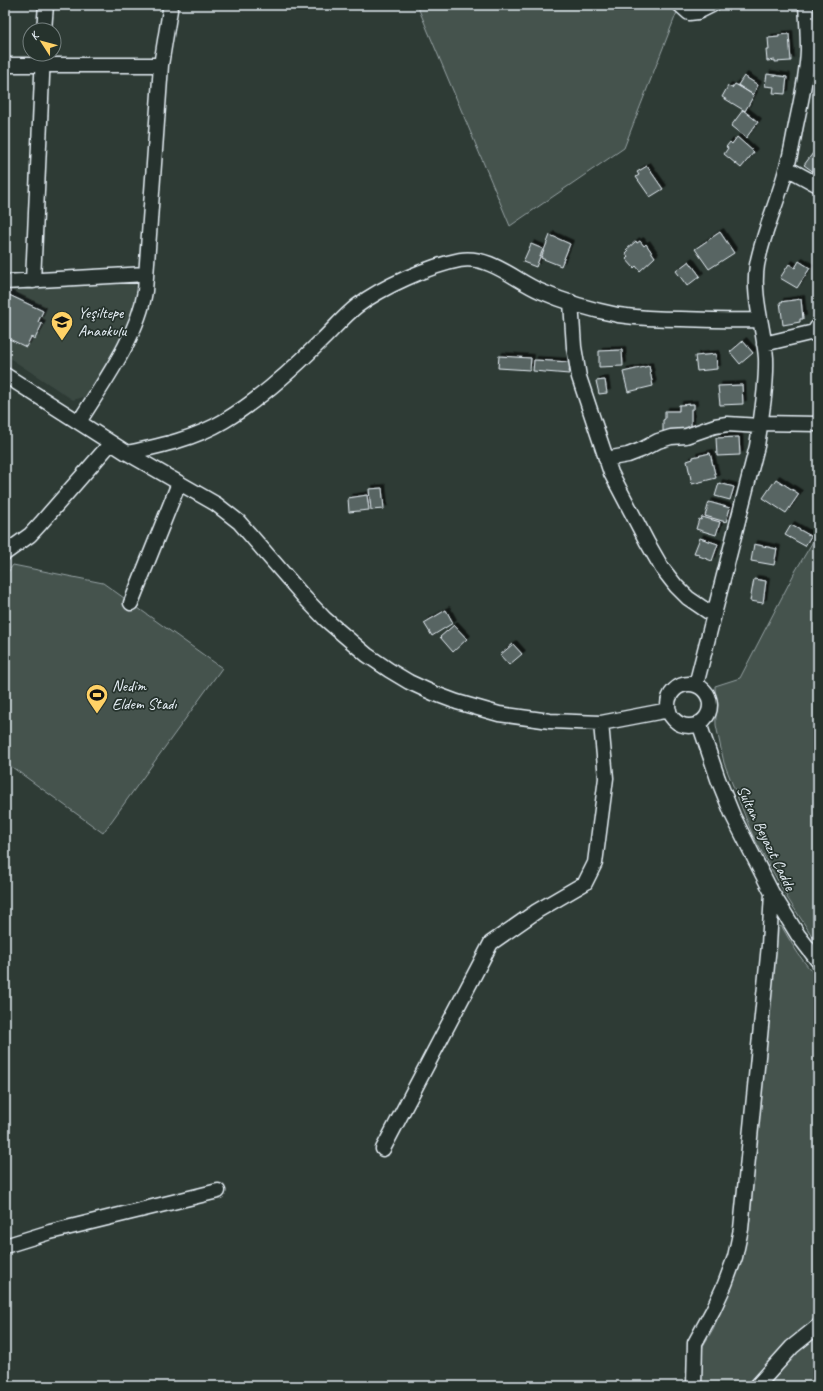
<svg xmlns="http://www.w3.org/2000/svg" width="823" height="1391" viewBox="0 0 823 1391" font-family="Caveat,sans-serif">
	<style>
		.built { fill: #3b4843 }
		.green { fill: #45524e; stroke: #96a2a3 }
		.building { fill: #596563; stroke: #e8f1f8; filter: url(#shadow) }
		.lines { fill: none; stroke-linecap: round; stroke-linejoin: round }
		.minor-casing { stroke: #e8f1f8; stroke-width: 17 }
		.minor { stroke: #26332d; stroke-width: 14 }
		.labels { text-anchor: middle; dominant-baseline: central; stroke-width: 3.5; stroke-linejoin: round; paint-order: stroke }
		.poi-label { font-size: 16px; fill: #e8f1f8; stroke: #26332d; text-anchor: start }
		.street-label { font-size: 16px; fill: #e8f1f8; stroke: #26332d }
	</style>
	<defs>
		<filter id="shadow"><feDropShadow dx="3.5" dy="-3.5" stdDeviation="0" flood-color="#0009"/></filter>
	</defs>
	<rect width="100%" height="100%" fill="#2e3b35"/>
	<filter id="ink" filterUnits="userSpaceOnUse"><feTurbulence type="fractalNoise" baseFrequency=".025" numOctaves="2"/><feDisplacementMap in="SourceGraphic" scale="8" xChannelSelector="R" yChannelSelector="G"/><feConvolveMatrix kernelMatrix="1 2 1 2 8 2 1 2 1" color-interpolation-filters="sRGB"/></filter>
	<g filter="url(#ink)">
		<path class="built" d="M135,282L136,294L135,303L126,328L87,396L73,400L5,355V288Z"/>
		<path class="green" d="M417,5H680V6L675,17L624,148L510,226Z
			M818,533V945L788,899L753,836L724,763L716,725L715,686L740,678L796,570Z
			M13,565L103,583L222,668L103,833L5,762V576Z
			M779,926L782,927C792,944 803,964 818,977V1318L803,1330L750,1386H699L700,1359L703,1346L713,1329L729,1292L742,1258L749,1224L775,929Z
			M818,1333V1386H765L788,1360Z"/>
		<path class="building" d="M789,34L791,61L775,62V60L767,61L766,50H769L768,38L779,37V35Z
			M767,74L787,77L785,94L773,93L774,87L765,86Z
			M744,76L758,85L753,95L738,85Z
			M735,84L754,95L745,111L722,97L728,86L732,88Z
			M743,110L758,122L746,138L731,126Z
			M737,137L754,152L741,168L724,154L728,148L726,147L730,142L732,144Z
			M816,149L818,150V175L804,165Z
			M647,166L663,189L650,197L636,177L639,175L637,172Z
			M720,232L734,253L709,269L695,249Z
			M550,235L570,244L561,266L541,258Z
			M636,241L637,243L640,241L644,246L646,244L655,257L640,271L636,266L634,268L626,259L628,257L626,254L628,252L626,250Z
			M531,244L543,249L536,267L523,262Z
			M689,261L700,276L687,286L676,271Z
			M799,261L810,268L797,288L780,278L789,264L795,268Z
			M5,293L43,311L38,322L42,324L35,339L31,337L26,347L5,337Z
			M801,299L803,319H800V322L783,325L780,302Z
			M743,341L753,353L740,364L730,352Z
			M622,350L623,366L599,367V351Z
			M716,354L717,369L697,371L695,356Z
			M499,356L531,358L530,370L498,368Z
			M534,360L570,362L569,374L533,371Z
			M649,366L653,386L628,392L623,372Z
			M605,380L607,393L599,394L596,381Z
			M742,385L743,404L720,405L718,386Z
			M694,404V409H691V431L663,432V420L665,419V411H679V405Z
			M739,437L740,455L717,456L716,438Z
			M710,453L716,478L692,484L687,461L693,459V457Z
			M776,479L799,494L786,513L763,498Z
			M719,483L734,487L730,500L715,496Z
			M382,488L384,509L371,510L369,489Z
			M367,495L369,510L349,512L348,498Z
			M709,502L730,508L726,522L705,516Z
			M702,517L720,522L716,535L696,529L699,519L701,520Z
			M791,525L811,536L805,546L785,535Z
			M700,538L718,544L712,561L699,556V554L694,553Z
			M754,544L777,549L774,565L751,561Z
			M754,579L766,581L763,603L750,601Z
			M446,610L453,623L432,636L424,623Z
			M454,625L467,639L453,652L440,637Z
			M513,644L522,654L509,665L500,655Z"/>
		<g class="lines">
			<g class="minor-casing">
				<path id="minor" d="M680,5L689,13L698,12L712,5
					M44,30L46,5
					M5,65H161L145,291C138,336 103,383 79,422
					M161,65L170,10L169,5
					M787,168L818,185
					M33,281L43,54
					M5,282L146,274
					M571,302L574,347L579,377L611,473L647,542L662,568L676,586L688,598L713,615
					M764,344L814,332L818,326
					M5,375L127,453L216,504L239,522L304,597L325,619L367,655L389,670L409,682L433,693L457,702L499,714L550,721L601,723L669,710
					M760,423L818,424
					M127,453C160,446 194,439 224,421C259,400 290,372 319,343C332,331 343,317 357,306C382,287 429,266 460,260C489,255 515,280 540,291C565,302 592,310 618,315C639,318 660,319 681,319C707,320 733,321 759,320
					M606,459L628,455L641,450L658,441L671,437L686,436L715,426L727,424L760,426
					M5,553L30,535L41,523L111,443
					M131,603L179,483
					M668 705a21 21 0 1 1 42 0a21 21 0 1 1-42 0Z
					M696,685L757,446C761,418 767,387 766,358C764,328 752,297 757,265C763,233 778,201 786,170C791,155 793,140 796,125C801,101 807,76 808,50C808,35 807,20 806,5
					M699,723L718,779L733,816L772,893L798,935L818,961
					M383,1149L491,943L537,911L585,883L595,863L606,778L601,723
					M5,1246L50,1232L218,1191
					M694,1386L695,1343L713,1310L725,1284L735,1257L741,1229L769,945L772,893
					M757,1386L792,1347L818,1326"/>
			</g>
			<use href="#minor" class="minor"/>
		</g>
	</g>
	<defs>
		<g id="school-pin" transform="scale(1.15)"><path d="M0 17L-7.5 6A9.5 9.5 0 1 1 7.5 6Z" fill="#ffd166" stroke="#26332d"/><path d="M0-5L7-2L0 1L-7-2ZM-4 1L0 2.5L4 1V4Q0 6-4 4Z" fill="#111"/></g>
		<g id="stadium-pin" transform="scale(1.15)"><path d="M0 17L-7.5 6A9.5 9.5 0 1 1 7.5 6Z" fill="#ffd166" stroke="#26332d"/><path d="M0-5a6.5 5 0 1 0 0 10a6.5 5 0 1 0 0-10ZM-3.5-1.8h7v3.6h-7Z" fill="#111"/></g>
	</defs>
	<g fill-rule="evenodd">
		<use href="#school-pin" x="62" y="322"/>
		<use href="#stadium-pin" x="97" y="695"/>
	</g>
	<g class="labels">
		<g class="poi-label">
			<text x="78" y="313">Yeşiltepe<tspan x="78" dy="18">Anaokulu</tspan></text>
			<text x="112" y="686">Nedim<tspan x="112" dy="18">Eldem Stadı</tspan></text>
		</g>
		<g class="street-label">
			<text transform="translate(766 838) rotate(64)">Sultan Beyazıt Cadde</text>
		</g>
	</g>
	<rect width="823" height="1391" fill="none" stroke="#26332d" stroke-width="20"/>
	<rect x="10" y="10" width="803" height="1371" fill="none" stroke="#e8f1f8" stroke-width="1.5" filter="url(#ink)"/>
	<g transform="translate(42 42) rotate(306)"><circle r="19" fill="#26332d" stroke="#747f7e"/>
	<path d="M0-3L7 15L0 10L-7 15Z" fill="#ffd166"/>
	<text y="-6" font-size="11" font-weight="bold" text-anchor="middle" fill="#e8f1f8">K</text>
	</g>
</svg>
